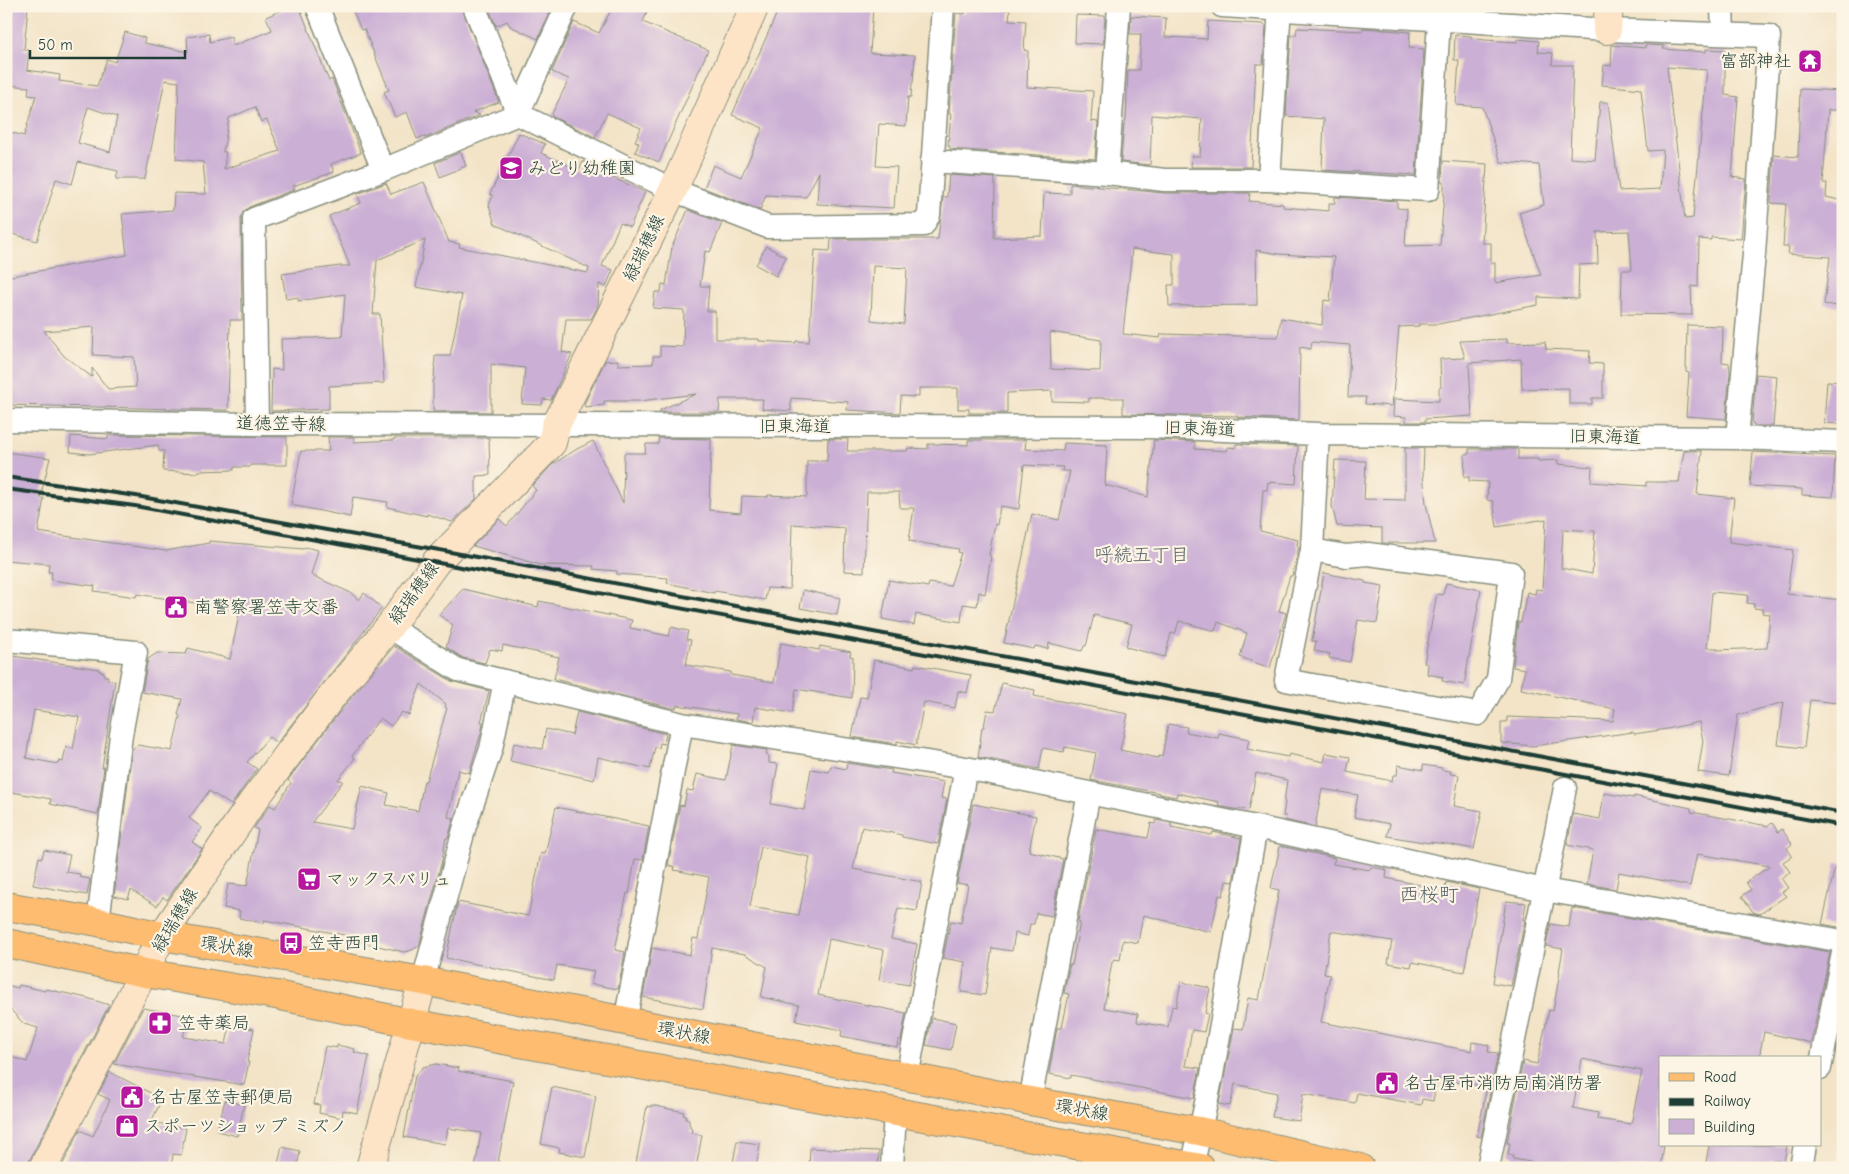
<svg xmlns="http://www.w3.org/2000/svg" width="1849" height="1174" viewBox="0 0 1849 1174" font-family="'Comic Neue','Klee One',sans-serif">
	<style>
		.building { fill: #cbafd5; fill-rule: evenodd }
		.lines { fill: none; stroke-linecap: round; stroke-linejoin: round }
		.street-casing { stroke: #89907e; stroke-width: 25 }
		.secondary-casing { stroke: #89907e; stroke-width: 30 }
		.primary-casing { stroke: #89907e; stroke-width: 30 }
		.street { stroke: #fff; stroke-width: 22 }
		.secondary { stroke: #fee4c6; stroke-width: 28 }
		.primary { stroke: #fdbc70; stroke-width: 28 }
		.rail { stroke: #1f3d34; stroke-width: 4 }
		.labels { text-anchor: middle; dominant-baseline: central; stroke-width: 4.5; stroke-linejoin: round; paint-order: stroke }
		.poi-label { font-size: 18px; fill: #1f3d34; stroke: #fcf5e5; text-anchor: start }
		.street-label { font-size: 18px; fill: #1f3d34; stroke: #fcf5e5 }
		.neighbourhood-label { font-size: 19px; fill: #5b656c; stroke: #fcf5e5 }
		.quarter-label { font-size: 20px; fill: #5b656c; stroke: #fcf5e5 }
	</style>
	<rect width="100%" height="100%" fill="#fcf5e5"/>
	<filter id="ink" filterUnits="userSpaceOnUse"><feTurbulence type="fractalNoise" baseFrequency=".02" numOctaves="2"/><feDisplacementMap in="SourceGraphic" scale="10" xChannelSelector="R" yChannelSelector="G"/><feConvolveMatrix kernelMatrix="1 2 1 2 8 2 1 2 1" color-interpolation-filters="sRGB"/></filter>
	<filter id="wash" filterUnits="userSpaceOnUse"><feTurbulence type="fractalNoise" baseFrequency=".0096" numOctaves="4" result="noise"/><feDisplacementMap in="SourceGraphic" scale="20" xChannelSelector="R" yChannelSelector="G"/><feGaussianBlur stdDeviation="1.12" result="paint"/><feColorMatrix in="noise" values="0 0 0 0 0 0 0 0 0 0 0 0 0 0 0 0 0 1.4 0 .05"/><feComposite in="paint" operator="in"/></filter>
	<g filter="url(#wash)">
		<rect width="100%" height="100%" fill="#f3e4c8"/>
		<g id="blocks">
			<path class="building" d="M6,6H28L24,50H29L27,70L60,75L59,81L97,86L107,59L115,62L125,32L145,38L144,43L188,52L187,37L209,34L210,42L231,37L233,46L272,30L266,17L291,6H299L329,81L332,79L361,153L331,164L334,172L293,186L295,189L249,207L243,212L241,219L242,320H230L228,410L6,405V277L127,255L122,214L173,210L174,193L206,194L203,162L176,159L179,82L165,80L145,179H116L118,171L78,162L72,184L56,179L37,241L6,232V131L24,136L36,96L28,95L29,87L6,85ZM88,107L117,117L110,152L78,143ZM255,107L261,122L267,120L280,151L224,169L226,152H223L229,118ZM94,327L93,355L134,357L136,387L108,389L92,368V377L64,356L44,331Z
				M365,6H461L499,102L473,112L480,115L425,138L424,136L417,139L407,112L395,117L384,92L389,90L364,29L361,30L353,11Z
				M488,6H552L538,39L510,26L507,21L496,26Z
				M613,6H649L643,22L708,50L659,162L635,152L639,143L635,141L641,128L607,113L595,137L551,116L569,79L552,72L574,22L599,33Z
				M780,6H873L870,53L915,55L913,83H912L911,97H908L906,126L879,124L876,166L897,167L894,208L817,204L819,172L806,197L766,195L760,210L704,188L713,165L741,177L763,128L732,115Z
				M965,7L1010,10L1009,20L1026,21L1024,50L1028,51L1027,87L1093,91L1091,121L1098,122L1095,159L950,149V146H948L951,114H949L956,13L965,14Z
				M1076,15L1105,16L1103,44L1075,43Z
				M1131,16L1166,18L1165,37L1207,39L1208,21L1263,24L1266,27L1263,64H1256L1251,167H1191L1192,156H1200L1202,119L1152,115L1150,165L1121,162L1124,124H1125L1126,118L1128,70H1139L1141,34H1130Z
				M1297,28L1363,31V28L1410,32L1409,48L1424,49L1416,175L1322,170L1324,119L1286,116L1291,35H1296Z
				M1455,35L1471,36V38L1485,40L1517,42V39L1539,41L1538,52L1553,53L1552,65H1573L1570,158L1595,160L1600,102H1608L1619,191L1660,189L1663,150L1648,151L1641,89L1602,85L1604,65L1611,66L1612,45L1645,48V45H1649L1664,46L1663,49L1706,52V49L1725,50V95L1738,97L1732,177L1746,179L1741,239L1711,237V240L1699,239L1698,287L1691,286L1692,315L1621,314L1622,270H1632L1629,231L1597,232L1598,264L1579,265L1578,299L1538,297V305L1438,324H1419V326L1399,327L1392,406L1365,404L1366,397H1348L1350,345L1312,342L1311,349L1300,347L1299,420L1237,417V416L1123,414V398H1089V402L1052,401V391L1007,393V413H969V409H958V388H919V397L901,396L900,413L847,410L848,402L791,398V411L762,409L763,399H720L719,412H660V410L696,394L640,401H604V405L585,407L584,404L605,361L618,360V365L653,364V356H660V346L683,347L684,310L653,308L655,292H661L662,284L666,285L672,247L688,210L722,223L710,252L705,251L700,286H709L707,311H715V339H759V341L796,343V341L809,342L815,250L830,251L831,239H938L943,197H947L949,175L995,178L994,238L1042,236L1044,193L1070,194V184L1164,193H1250L1249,201L1283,204V207L1329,211V203H1335V197L1397,201V208L1407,209L1405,246L1440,245L1444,195V182H1442L1443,161L1487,164L1482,243H1491V263H1495V283L1541,275L1519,213L1544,205L1539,165L1501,162L1482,107L1456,105L1459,60H1454ZM1667,67L1707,70L1693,218L1685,219ZM1132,249L1174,254V285H1168L1169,306L1257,305L1256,250L1279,254L1334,257L1330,301L1324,300L1322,325L1281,318L1278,337L1161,334L1160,338L1123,334ZM873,266L907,268L904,324L871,320ZM1050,332L1101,340L1100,371L1051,369Z
				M1800,89L1843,91L1841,110H1828L1823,183H1827L1826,197L1843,201V307L1824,304L1830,257L1788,254L1789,247H1783L1786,204L1771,203L1774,155L1798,157Z
				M519,133L545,144L541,153L579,170L583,161L601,169L600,172L645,192L630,227L620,223L602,266L613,270L606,287L599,284L598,306L591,319H566L562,352L572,354L551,400L543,399L542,405L522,404L525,368L491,364V412L433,411V381H434L435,356H450L462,295L416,287L425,240L377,260L373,314H380L384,383L329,386V409L271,411L272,369L282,370L281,339L342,337L345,294L298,301V297L286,299L282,274L340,266H350L329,216L361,203L357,194L386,183L391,194L424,182L449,242L460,244L459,247L588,273L589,268L495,224L489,205L493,196L490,194Z
				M461,152L466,166L440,177L435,163Z
				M766,246L786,257L776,276L756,265Z
				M1687,325L1723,326L1722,362L1729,363L1730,372L1726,419L1686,416L1689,373L1686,372Z
				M1507,339V343L1545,342L1546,349L1590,351L1589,363L1603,364V398H1592V404H1569V388L1522,389L1521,359L1469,363L1472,416L1425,419V422H1406V417L1393,416L1394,399L1439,401V388L1441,387L1440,359L1465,358L1460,341Z
				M1756,374L1777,376L1773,426H1754V424L1752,423Z
				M1827,381L1843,382V424L1824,423Z
				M108,435L287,437V465H250V467H234V470L198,471V473L163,471L164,451H159L158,445L89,454L70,452L71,436L108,439Z
				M328,437H354V442L394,440V438H489L490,475L476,476V499L452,522L427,514V516L387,507L388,502L353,497L350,517L291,505L301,451H329Z
				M659,438L711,439L709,510L741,513L742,496L768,497V495L807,497V461H827L828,439H848L847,451H907L908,448L928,449V444L968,445V440H1026L1025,449L1063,451L1064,443L1107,445L1105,485L1148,497L1154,440L1195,442V449L1227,451L1228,447L1236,448V444L1298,446L1296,484L1268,482L1267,490H1263L1260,531L1298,540L1297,546L1299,547L1292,576H1290L1279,611L1286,613L1270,668L1240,657L1247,633L1218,622L1215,631L1179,621L1175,634L1171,633L1165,657L1126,647L1132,624L1094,615L1086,646H1084L1082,651L1049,643L1048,649L1035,646L1034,649L1004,643L1032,514L1059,520L1070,471H1062L1063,467L1024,465L1019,509L1000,506L997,525L995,524L989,555L991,556L985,594L979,592L977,606L963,604L961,622L916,614L914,625L882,619L889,580L928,587L929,583L950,586L961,553L958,552L959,549L909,541L914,508H900L899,492H867L864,572L844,571L845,528L792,524L790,589L767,588L765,600L715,591L714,593L667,583L668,578L617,574V571L593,569L594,566L541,565L473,546L499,519L507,526L536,490L532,486L553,464L577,449L593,441L623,503L624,453H645L646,444H658Z
				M1405,448H1424L1423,473L1426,504L1435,543H1382V528L1337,526L1332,506L1335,460L1366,461L1364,499L1405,500Z
				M1469,449H1518V459H1538V461L1558,460V464L1592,467L1591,482L1646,486V482H1679L1684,451H1702L1697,494L1734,498L1729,542L1793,550L1787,594L1843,600L1838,653H1843V701L1839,700L1838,703L1810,700L1804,748L1778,745L1784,702L1738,715L1729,776L1698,772L1703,741L1699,722L1667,729L1634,734L1633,732L1533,746L1501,743V722H1507V717L1613,721L1615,709L1521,689L1525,669L1513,667L1518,622H1521L1527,592L1535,594L1536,589L1542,590L1546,519L1497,527L1493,501L1487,500L1488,482L1469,481V477H1464L1465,454H1469ZM1563,529L1595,531L1592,574L1561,568ZM1712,592L1748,595L1747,603L1754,604V608L1763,609L1762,613L1770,614L1767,648L1717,650V648H1707Z
				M6,452L50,458L40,498H44L38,532L166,551L209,543V541L304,549L305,547L318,550L311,575L351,593L359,600L364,593L382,608L277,743L269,737L247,762L257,769L231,805L209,791L189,818L202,828L192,842L202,849L167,900L163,897L157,906L131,890L128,899L114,896L132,749L138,745L172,751L180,716L178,715L182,699L142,692L148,659L157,653L186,654L188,648L230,659L240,610L137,594L136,597L94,591L95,586L51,580L52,572H48L49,564L6,560Z
				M1753,452L1835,456L1833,497L1802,495V489L1750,486Z
				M1324,573L1365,581V583L1383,586L1377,623L1358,620L1350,662L1329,658L1330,654L1314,651L1316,641H1312Z
				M1446,583L1481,590L1464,685L1442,681L1443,677L1427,674L1428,664L1424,663L1437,594L1443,595Z
				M463,589L538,607L539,601L632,620L630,628L669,636L671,627L688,631L686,639L691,640L686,665L731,672V675L774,682L781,643L819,650L820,646L851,652L850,656L853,657L852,698L796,689L792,713L755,707L753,722L736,719L737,714L677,705L676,708H672L554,679L559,657L503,645L502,651L490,649L485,663L463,658L446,647L453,625L439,615Z
				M803,590L840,598L837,615L800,608Z
				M394,646L451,681L489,691L481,722H483L482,730L469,773L458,770L448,817L454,818L448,838H446L442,860L419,946L412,950L404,952L361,942V938L264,920V923L239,918L240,911L224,908L228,884L247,886L258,830L254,828L270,805L275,808L291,783L288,780L341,710ZM421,684L446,704L445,707L447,708L426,781H424L418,811L386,805L389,793L362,786L352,829L312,822L343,781L338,780L355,758L352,756L380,718L391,726L402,712L409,715Z
				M6,655L99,669V671L104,672V676H108V680L115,681L102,768L104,767L98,814L50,804L51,799L6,791ZM34,710L79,717L73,749L66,747L63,762L59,761L58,764L26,758Z
				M874,660L914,668L915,665L971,675L967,693L958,691L955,708L924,702L916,745L897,741V744L852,737L860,697L867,698Z
				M1002,683L1035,690L1034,696L1128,714L1120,750L1158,758L1159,756L1162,757L1168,724L1187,727L1186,732L1218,738L1219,733L1249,739L1247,749L1288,757L1289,754L1324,762L1326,753L1350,757L1347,772L1392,781L1393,775H1397L1398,765L1423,770V765L1442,768V770L1451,771L1450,774L1459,775L1454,806L1482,811L1474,849L1447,844L1429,842V843L1387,836L1390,824L1354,817L1358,795L1322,789L1315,827L1285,820L1286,816H1283L1285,802H1284L1287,780L1256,773L1249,810L1240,808L1239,810L1218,806L1219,802L1177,793L1176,797L1160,794V793L1091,780L1096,753L1065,747L1064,752L1043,748L1039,769L978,757L982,727H984L987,710L995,711Z
				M577,712L666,734L664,744L660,743L659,748L655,747L650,769L598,757L594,780L510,761L514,743L542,749L546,729L572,735Z
				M733,745L767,750L766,755L769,756V763L778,764L771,804L804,810L811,769L829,772L831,766L846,769L847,763L892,770L891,773L944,782L941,798L947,799L938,844L902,837V835L862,827L853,869L922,882L917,911L898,908L891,939L917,944L909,985L879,980L884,950L829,939L818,995L906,1013L901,1040H898L897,1047L841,1036L842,1030L796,1021L799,1005L761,997L767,967L745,954L712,948L703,1009L643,997L652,948L690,955L693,938L698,939L709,877L674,870L675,867L668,865L680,805L684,806L687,790L693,791L697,774L726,780ZM761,847L810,857L799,915L750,907Z
				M1604,793L1634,798V796L1691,808V812L1768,826L1772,823L1778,832L1782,829L1792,844L1787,848L1792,856L1783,862L1790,872L1781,878L1788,888L1782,892L1786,896L1760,914L1753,912L1742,896L1751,890L1746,882L1770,866L1697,854L1690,886L1619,872L1616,889L1587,884L1593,850L1567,845L1573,814L1600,819Z
				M973,804L1036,816L1029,851L1063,859L1052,916L1036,913L1034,924H1030L1028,936L1015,933L1012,951L992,948L985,995L961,992L965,962L943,958L951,921L961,923L968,885L957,883Z
				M556,807L649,826L643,860L635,859L629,894L627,893L615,950L625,952L618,989L591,984L594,971L557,965L554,980L446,958L458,902L528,916L541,853L545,854Z
				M1156,820L1171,823V827L1212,835L1213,832L1241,838L1233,882L1226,881L1223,896L1219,895L1211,932L1143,915L1138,943L1123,940L1120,960L1114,959L1112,962L1104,1008L1138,1014L1137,1022L1168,1027L1172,1006L1176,1007L1181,982L1210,988L1205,1013L1208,1014L1204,1032L1192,1030L1185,1066L1200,1068L1194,1098L1087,1078L1071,1075V1078L1049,1074L1057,1028H1062L1069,994L1064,993L1070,964L1072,965L1080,922L1078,921L1096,829L1148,838L1151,823L1155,824Z
				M1280,846L1335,858L1333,864L1370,870L1371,867L1387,870L1386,878L1445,890L1446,882L1479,889L1464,972L1412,962L1411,967L1388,963L1392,941L1331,931L1324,974L1330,975L1321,1022L1471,1051L1472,1042L1489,1045L1488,1052L1498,1053L1481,1137L1477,1136L1487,1087L1437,1079L1433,1101L1422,1099L1421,1105L1357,1093L1355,1103L1303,1094L1299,1121L1272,1117L1277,1093L1235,1084L1230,1106L1219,1104L1234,1028L1243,1029L1248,998L1259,1000L1279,890L1271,888Z
				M44,850L70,855L66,872L80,874L79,877L90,879L87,895L33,885L39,857L42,858Z
				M1836,863L1843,864V928L1822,924Z
				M1506,901L1526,903L1523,920H1525L1511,986L1493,983Z
				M1572,908L1830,952L1811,1043L1764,1032L1759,1058H1660V1145H1664L1661,1168H1565L1513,1159V1155H1508L1510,1143H1507L1523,1061L1537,1064L1549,1010L1553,1011L1560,972H1559L1563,949L1546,946L1551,924L1569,927ZM1582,1059L1642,1071L1631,1124L1597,1119L1598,1113L1573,1108Z
				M6,985L18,988L19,985L45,991L46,989L87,998L109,1005L29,1161L28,1168H6V1055L27,1062L38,1028L24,1024L10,1009L6,1008Z
				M143,1008L188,1016L183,1037L226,1044L230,1025L254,1029L247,1062H249L244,1085L114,1064Z
				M932,1018L956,1023L951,1050L926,1045Z
				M337,1045L355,1049L354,1052L369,1056L357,1113L343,1110L342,1118L319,1113L320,1105L314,1104L325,1046L337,1048Z
				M436,1064L459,1068L458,1071L513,1081L497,1168H475L481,1133L448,1128L445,1144L404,1137L415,1076L423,1067Z
				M110,1072L162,1099L151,1122L186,1128L181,1155L173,1154L171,1168H61L80,1130L93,1136L110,1100L98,1094Z
				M552,1087L596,1096L585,1157L559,1152L560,1148L541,1144Z
				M225,1100L244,1105L237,1136L217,1131Z
				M651,1105L684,1112L683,1115H686L685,1119L689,1120V1124L690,1125V1128L692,1129L691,1133L702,1135L696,1168H635L647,1106L651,1107Z
				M737,1141L760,1144L756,1168H732Z
				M1709,1145H1787L1784,1162L1771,1160L1770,1164L1763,1163V1168H1705Z
				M282,1147L300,1151L297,1168H277Z
				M810,1148L879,1151L878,1168H809Z"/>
		</g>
	</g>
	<g filter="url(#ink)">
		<use href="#blocks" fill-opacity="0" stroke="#89907e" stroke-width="1"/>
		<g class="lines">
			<g class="street-casing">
				<path id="street" d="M317,6L383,170
					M474,6L518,114L673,190L768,227L923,225L929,215L943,6
					M1222,6L1607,30L1769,36L1754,254L1737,438
					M1722,6L1723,34
					M932,161L1107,173L1164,180H1269L1428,190L1440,6
					M1107,173L1119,6
					M1269,180L1280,6
					M6,420L257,424L1151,427L1318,434L1737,438L1843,442
					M257,424L254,219L383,170L518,114L567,6
					M1312,550L1346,556L1368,554L1511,573L1498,679L1478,714L1301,683L1286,680Z
					M1312,550L1318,434
					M389,627L458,670L682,724L966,768L1256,827L1544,890L1843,941
					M6,640L136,652L121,735L98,922
					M423,981L465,826L491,749L505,681
					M625,1022L682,724
					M1820,1068L1843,953
					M907,1077L966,768
					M1030,1101L1089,793
					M892,1168L895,1111
					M1192,1168L1212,1075L1256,827
					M1488,1168L1565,788
					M1801,1168L1805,1145"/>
			</g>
			<g class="secondary-casing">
				<path id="secondary" d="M1607,30L1609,6
					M43,1168L162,936L251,804L329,700L389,627L436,562L552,443L556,425L673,190L755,6
					M370,1168L423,981"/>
			</g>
			<g class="primary-casing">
				<path id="primary" d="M6,906L98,922L162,936L423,981L1030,1101L1199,1131L1360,1168
					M6,943L145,973L276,995L411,1023L1201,1168"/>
			</g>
			<use href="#street" class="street"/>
			<use href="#secondary" class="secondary"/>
			<use href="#primary" class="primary"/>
			<path class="rail" d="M6,477L136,496L445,551L905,638L1843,813
				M6,489L135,506L1843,826"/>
		</g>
	</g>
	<defs>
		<g id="temple-square" transform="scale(1.25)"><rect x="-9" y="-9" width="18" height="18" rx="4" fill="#b5179e" stroke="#fcf5e5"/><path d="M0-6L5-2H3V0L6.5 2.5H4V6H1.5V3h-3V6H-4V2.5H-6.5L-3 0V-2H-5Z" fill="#fff"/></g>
		<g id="school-square" transform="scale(1.25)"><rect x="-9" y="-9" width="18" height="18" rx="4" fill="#b5179e" stroke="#fcf5e5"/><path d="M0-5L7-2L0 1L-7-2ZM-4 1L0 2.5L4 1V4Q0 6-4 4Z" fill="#fff"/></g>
		<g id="civic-square" transform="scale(1.25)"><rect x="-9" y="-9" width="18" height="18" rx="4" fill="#b5179e" stroke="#fcf5e5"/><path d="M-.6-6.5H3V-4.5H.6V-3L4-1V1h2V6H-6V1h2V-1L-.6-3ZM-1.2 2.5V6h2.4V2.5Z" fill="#fff"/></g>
		<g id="supermarket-square" transform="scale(1.25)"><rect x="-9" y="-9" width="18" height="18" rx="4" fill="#b5179e" stroke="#fcf5e5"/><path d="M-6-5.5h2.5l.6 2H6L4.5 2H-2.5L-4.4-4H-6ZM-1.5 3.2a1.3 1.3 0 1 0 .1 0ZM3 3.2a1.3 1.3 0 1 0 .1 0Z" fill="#fff"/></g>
		<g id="bus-square" transform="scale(1.25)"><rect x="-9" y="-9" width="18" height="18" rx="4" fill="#b5179e" stroke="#fcf5e5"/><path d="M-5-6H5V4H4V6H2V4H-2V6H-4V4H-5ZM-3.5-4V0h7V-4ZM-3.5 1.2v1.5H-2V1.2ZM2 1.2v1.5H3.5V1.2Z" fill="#fff"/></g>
		<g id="pharmacy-square" transform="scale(1.25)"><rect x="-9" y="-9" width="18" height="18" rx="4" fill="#b5179e" stroke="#fcf5e5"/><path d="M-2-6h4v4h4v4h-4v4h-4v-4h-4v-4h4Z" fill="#fff"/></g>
		<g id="shop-square" transform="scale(1.25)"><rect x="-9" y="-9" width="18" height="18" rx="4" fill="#b5179e" stroke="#fcf5e5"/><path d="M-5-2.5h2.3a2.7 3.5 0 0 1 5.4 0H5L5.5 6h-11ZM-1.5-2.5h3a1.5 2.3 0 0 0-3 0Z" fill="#fff"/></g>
	</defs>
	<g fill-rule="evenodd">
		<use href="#temple-square" x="1810" y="61"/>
		<use href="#school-square" x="511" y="168"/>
		<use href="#civic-square" x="176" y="607"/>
		<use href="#supermarket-square" x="309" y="879"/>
		<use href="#bus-square" x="291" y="943"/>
		<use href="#pharmacy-square" x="160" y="1023"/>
		<use href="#civic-square" x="1387" y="1083"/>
		<use href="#civic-square" x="132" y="1097"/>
		<use href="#shop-square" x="127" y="1126"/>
	</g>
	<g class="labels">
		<g class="poi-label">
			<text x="1792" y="61" text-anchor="end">富部神社</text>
			<text x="528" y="168">みどり幼稚園</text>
			<text x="194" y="607">南警察署笠寺交番</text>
			<text x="326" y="879">マックスバリュ</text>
			<text x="308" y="943">笠寺西門</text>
			<text x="178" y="1023">笠寺薬局</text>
			<text x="1404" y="1083">名古屋市消防局南消防署</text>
			<text x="150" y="1097">名古屋笠寺郵便局</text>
			<text x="144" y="1126">スポーツショップ ミズノ</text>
		</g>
		<g class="street-label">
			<text transform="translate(644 248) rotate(-64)">緑瑞穂線</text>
			<text transform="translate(281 424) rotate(1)">道徳笠寺線</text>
			<text x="795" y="426">旧東海道</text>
			<text transform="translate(1200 429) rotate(2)">旧東海道</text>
			<text transform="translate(1605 437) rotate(1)">旧東海道</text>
			<text transform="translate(414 593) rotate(-54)">緑瑞穂線</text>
			<text transform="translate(175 920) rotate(-59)">緑瑞穂線</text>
			<text transform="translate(227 947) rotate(10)">環状線</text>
			<text transform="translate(684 1033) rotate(11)">環状線</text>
			<text transform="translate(1082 1110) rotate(10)">環状線</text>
		</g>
		<g class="neighbourhood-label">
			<text x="1142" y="555">呼続五丁目</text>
		</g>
		<g class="quarter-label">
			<text x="1429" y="894">西桜町</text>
		</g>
	</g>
	<rect width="1849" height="1174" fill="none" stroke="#fcf5e5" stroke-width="25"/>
	<rect x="1659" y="1056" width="162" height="90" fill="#fcf5e5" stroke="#a4ab9e"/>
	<rect x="1669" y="1073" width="25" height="8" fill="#fdbc70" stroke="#a4ab9e"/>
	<text x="1704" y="1082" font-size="15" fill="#1f3d34">Road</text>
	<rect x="1669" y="1098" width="25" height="8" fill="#1f3d34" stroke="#a4ab9e"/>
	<text x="1704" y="1106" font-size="15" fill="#1f3d34">Railway</text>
	<rect x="1669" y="1119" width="25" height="15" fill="#cbafd5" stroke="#a4ab9e"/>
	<text x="1704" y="1132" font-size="15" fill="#1f3d34">Building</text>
	<path d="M30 50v8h155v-8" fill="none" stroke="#1f3d34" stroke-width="2.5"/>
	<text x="38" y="50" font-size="15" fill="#1f3d34" stroke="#fcf5e5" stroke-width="4" paint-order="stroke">50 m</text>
</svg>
